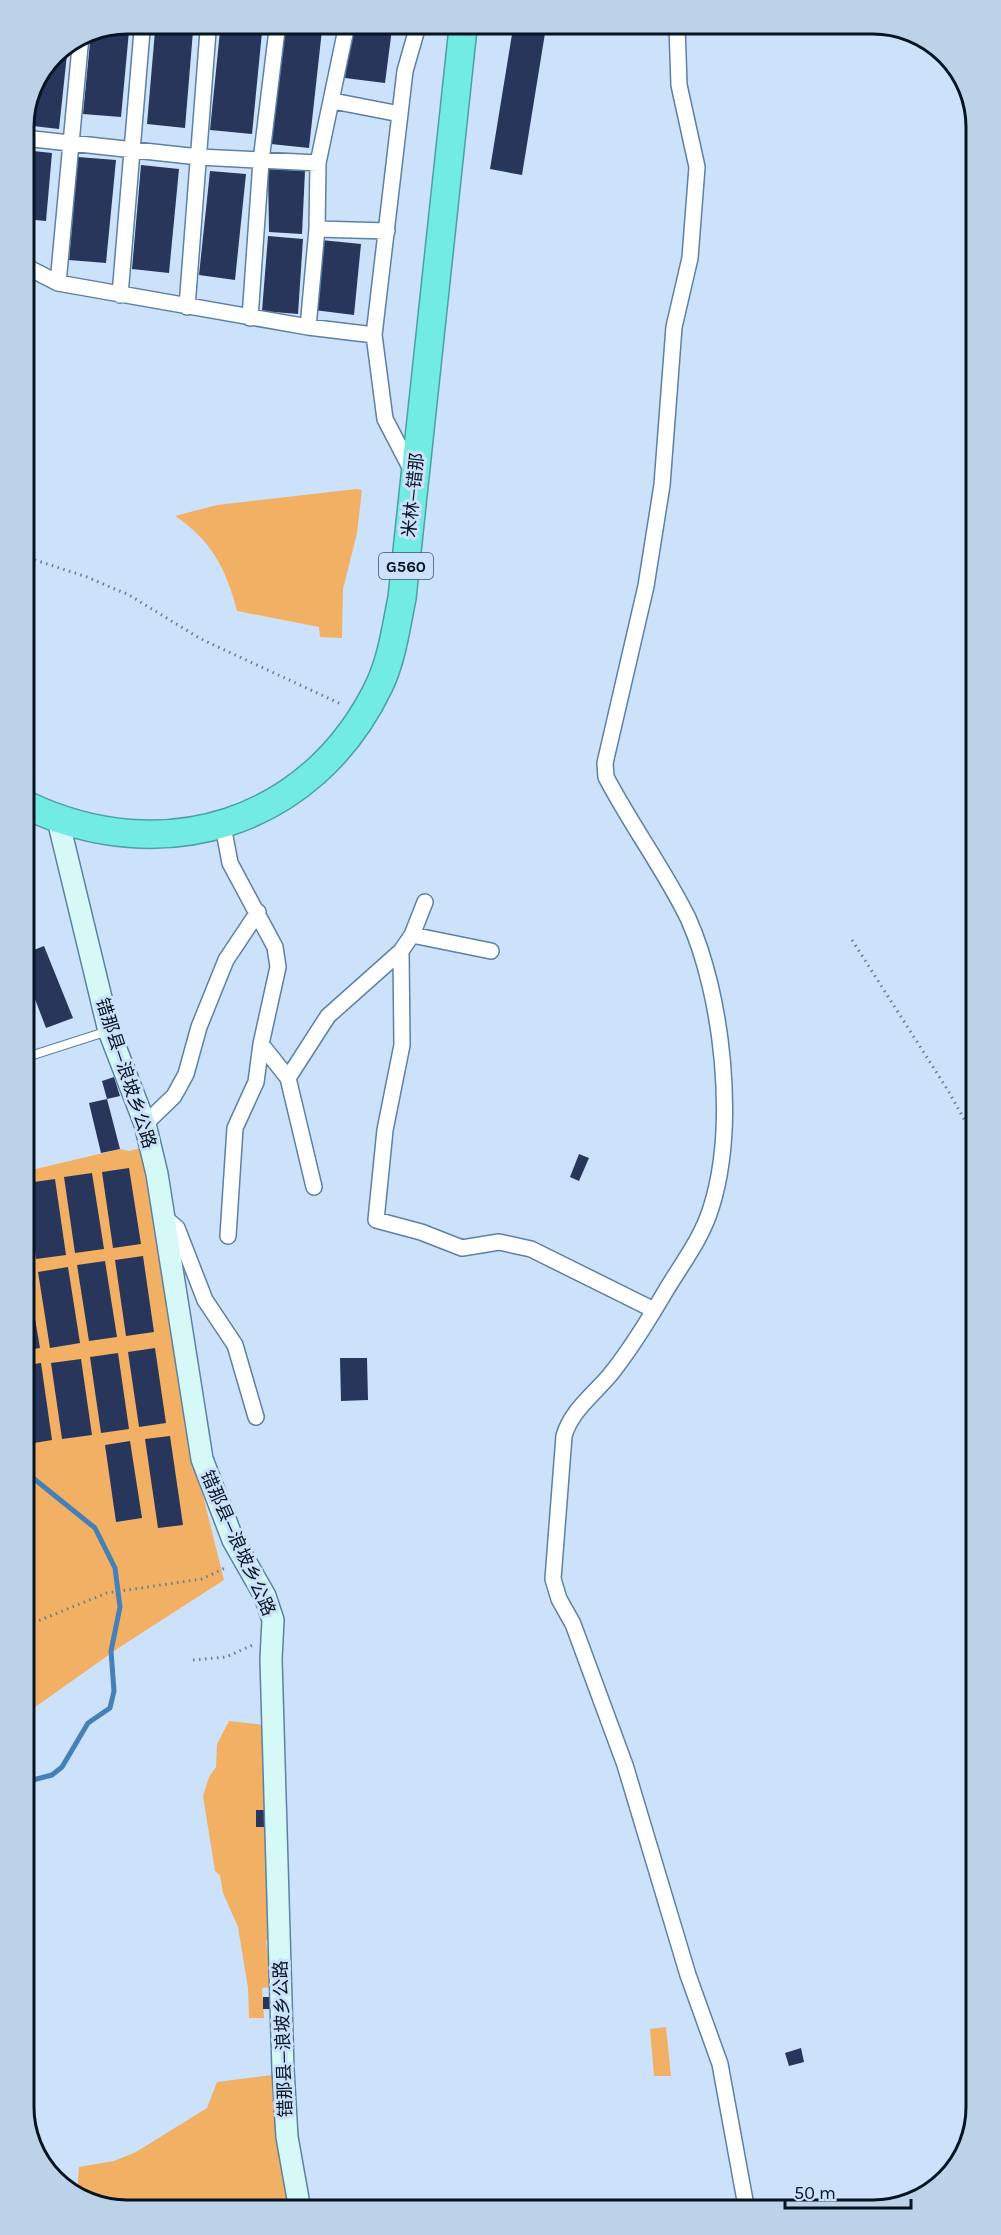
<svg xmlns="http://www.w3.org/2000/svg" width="1001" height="2235" viewBox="0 0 1001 2235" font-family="Karla,'Noto Sans SC',sans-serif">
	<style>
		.green { fill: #f2b064 }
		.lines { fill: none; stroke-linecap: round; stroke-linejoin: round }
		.stream { stroke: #4680b8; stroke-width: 5 }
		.building { fill: #29365b }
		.lane-casing { stroke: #5d80a3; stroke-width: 10 }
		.street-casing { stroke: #5d80a3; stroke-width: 18 }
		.secondary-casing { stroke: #5d80a3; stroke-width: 24 }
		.highway-casing { stroke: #4ca09e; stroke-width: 30 }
		.path { stroke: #6b7e91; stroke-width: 3; stroke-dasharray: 1.5 4.5; stroke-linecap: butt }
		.lane { stroke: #fff; stroke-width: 8 }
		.street { stroke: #fff; stroke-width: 15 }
		.secondary { stroke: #d5f9f6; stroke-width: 21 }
		.highway { stroke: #72ebe2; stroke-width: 27 }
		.labels { text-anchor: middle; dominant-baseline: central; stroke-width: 6; stroke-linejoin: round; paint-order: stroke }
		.shield { fill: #cbe2fa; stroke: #415262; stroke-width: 1.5 }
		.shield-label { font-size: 16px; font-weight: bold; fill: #061421 }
		.street-label { font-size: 18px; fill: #061421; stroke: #cbe2fa }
		.rim { fill: none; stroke: #061421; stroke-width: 3 }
	</style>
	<rect width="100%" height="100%" fill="#cbe2fa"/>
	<path class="green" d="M356,489L362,490L357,533L343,589L342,638L320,637L319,627L237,611C226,568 211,540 175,516L217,505Z
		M144,1147L194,1459L224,1580L120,1647L28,1712L27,1171L120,1149L129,1151Z
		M229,1721L265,1725L271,1939L266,1940L271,1987L262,1988L264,2018H249L248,1988L238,1927L223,1893L220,1875L215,1871L203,1796L209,1777L216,1767L217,1744Z
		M666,2027L671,2076H654L650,2029Z
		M272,2075L275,2120L290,2210L121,2211L77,2194L79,2167L114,2161L136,2152L207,2108L217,2082Z"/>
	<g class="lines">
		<path class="stream" d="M28,1474L95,1528L115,1568L120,1607L111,1651L114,1691L110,1708L88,1723L62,1767L52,1775L29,1781
			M29,1872V1891"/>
	</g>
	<path class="building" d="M546,27L522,175L490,169L513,28Z
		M351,29H392L385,83L345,78Z
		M283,30H322L309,148L271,144Z
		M129,31L121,117L83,114L91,32Z
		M155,31H193L185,128L147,124Z
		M220,31L262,32L252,134L210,130Z
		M68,45L59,129L24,125L55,54Z
		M24,150L52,153L46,221L24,219Z
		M78,157L116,160L106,263L69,260Z
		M141,165L179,169L169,273L132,269Z
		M268,169L305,171L302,234L269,232Z
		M210,171L246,174L235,280L199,275Z
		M268,236L303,239L298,314L262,311Z
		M321,240L361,244L354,315L314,310Z
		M44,946L73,1018L46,1028L27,978L26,953Z
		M114,1077L120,1096L107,1099L102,1081Z
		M107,1099L120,1149L101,1153L89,1103Z
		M579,1154L589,1158L579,1181L570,1177Z
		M129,1168L141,1244L113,1248L102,1172Z
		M92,1173L104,1249L75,1253L64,1177Z
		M55,1179L66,1255L36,1259L27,1183Z
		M143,1256L154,1332L126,1336L115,1260Z
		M105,1261L117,1337L89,1341L77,1265Z
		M68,1267L80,1343L50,1348L38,1272Z
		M27,1272L40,1348L27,1350Z
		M155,1348L166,1423L139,1427L128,1352Z
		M118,1353L129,1429L101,1433L90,1357Z
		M340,1358H367L368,1400L341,1401Z
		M81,1359L92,1435L62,1439L51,1363Z
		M41,1363L52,1440L28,1444V1365Z
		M170,1436L183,1525L158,1528L145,1439Z
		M130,1441L142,1518L116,1522L105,1445Z
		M256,1810H267V1827H256Z
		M263,1997H272V2009H263Z
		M801,2048L804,2062L789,2066L785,2053Z"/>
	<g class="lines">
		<g class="lane-casing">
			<path id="lane" d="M27,1057L108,1031"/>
		</g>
		<g class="street-casing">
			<path id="street" d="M677,26L679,85L697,167L690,258L674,327L662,485L646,586L605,763L606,777C631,825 664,869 688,918C723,996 737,1126 711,1208C702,1238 681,1265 665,1292C648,1321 631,1349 610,1375C593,1395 571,1411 564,1436L553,1579L559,1599L573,1624L625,1765L688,1975L720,2064L746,2206
				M333,101L400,114
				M24,138L199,157L318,163
				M317,229L387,231
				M25,266L58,283L308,327L374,335
				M58,283L81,36
				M120,295L142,31
				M187,307L208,31
				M250,318L261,161L277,30
				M308,327L317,229L318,163L346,29
				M412,471L385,419L374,335L405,71L417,29
				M223,826L230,863L275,947L278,967L261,1044L256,1082L235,1128L228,1236
				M412,935L491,951
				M401,951L402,1045L385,1130L376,1220L421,1232L462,1248L499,1242L531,1249L654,1310
				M261,1044L288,1078L314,1187
				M288,1078L328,1016L401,951L412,935L425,902
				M145,1124L174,1096L186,1074L199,1027L226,960L258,912
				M164,1217L177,1228L205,1300L235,1345L256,1417"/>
		</g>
		<g class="secondary-casing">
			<path id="secondary" d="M58,820L109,1031L145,1124L157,1174L202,1459L233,1540L265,1596L273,1620L271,1659L283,2070L287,2137L300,2210"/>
		</g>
		<g class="highway-casing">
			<path id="highway" d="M26,805C162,870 312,825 379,686C392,659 396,627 402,598L463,28"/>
		</g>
		<path class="path" d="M29,558L87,577L129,595L201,639L343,705
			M852,940L949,1092L974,1137
			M28,1625L107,1593L202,1579L227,1567
			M193,1660L226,1657L255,1644"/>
		<use href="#lane" class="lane"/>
		<use href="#street" class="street"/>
		<use href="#secondary" class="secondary"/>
		<use href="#highway" class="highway"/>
	</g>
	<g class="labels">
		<rect class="shield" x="379" y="553" width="54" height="26" rx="4.5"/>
		<g class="shield-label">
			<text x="406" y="566">G560</text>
		</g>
		<g class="street-label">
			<text transform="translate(413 495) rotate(-84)">米林—错那</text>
			<text transform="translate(126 1073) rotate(72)">错那县—浪坡乡公路</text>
			<text transform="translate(238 1543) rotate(66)">错那县—浪坡乡公路</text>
			<text transform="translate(283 2039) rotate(-92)">错那县—浪坡乡公路</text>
		</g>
	</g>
	<path d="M0 0H1001V2235H0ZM127 34H873A93 93 0 0 1 966 127V2107A93 93 0 0 1 873 2200H127A93 93 0 0 1 34 2107V127A93 93 0 0 1 127 34Z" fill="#bbd2e9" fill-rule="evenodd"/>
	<path class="rim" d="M127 34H873A93 93 0 0 1 966 127V2107A93 93 0 0 1 873 2200H127A93 93 0 0 1 34 2107V127A93 93 0 0 1 127 34Z"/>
	<path d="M785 2199v9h126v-9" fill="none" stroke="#061421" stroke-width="3"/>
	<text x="794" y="2199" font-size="18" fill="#061421" stroke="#cbe2fa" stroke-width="4.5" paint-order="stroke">50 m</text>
</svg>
